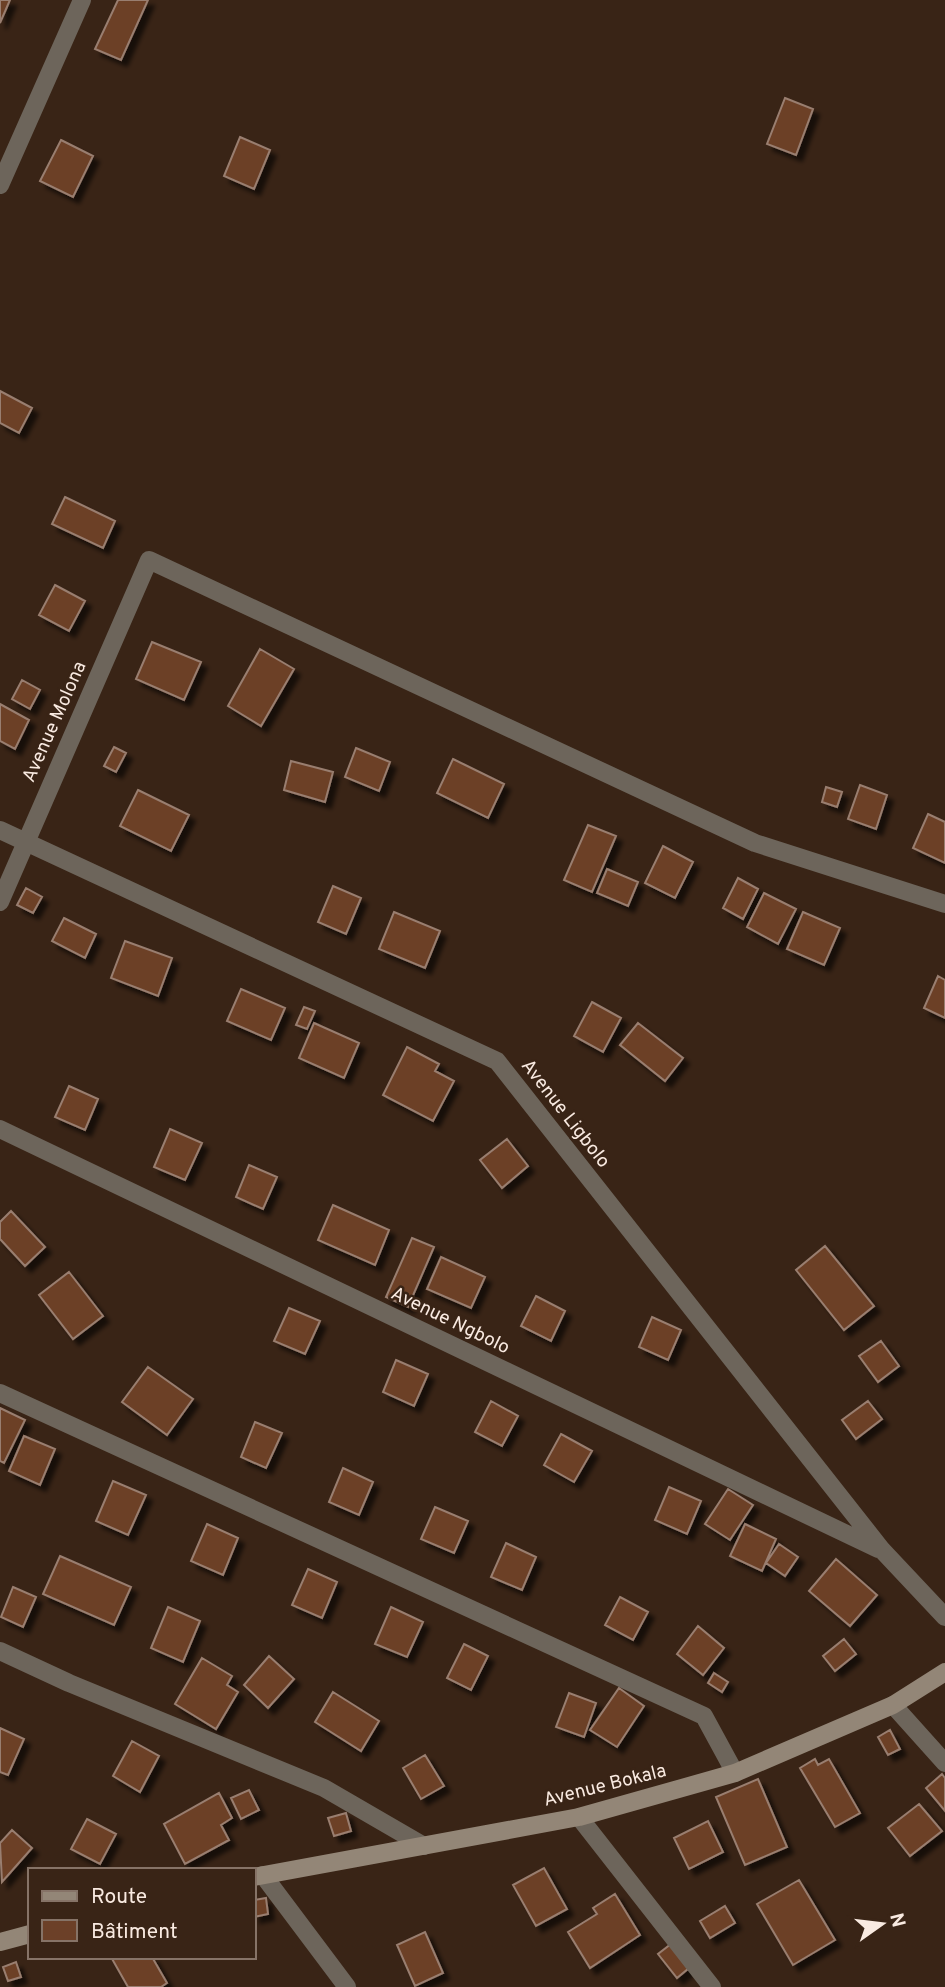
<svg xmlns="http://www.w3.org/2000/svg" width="945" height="1987" viewBox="0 0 945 1987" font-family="Overpass,sans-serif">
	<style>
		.building { fill: #6c4028; stroke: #997e6f; stroke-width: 2; filter: url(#shadow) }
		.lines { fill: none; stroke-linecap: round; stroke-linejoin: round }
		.street { stroke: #6d655b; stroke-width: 18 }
		.secondary { stroke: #938677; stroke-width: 18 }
		.labels { text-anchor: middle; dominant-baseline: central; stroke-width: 5; stroke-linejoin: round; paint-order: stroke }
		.street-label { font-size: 19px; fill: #f9eae1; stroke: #392416 }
	</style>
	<defs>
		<filter id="shadow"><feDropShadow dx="6" dy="6" stdDeviation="2" flood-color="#0009"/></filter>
	</defs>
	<rect width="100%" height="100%" fill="#392416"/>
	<path class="building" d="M0,0H10L0,23Z
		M118,0H148L121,60L95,49Z
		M785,98L813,109L796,155L767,144Z
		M240,137L270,150L254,189L224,176Z
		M61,140L93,156L73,197L40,181Z
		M0,391L32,408L19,433L0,423Z
		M65,497L115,521L103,548L52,524Z
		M55,585L85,601L69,631L39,615Z
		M152,642L201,662L184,700L136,679Z
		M260,649L294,669L261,726L228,706Z
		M22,680L40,690L30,709L12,699Z
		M0,704L29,720L15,749L0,741Z
		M114,747L126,753L116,772L104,766Z
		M356,748L390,762L379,791L345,777Z
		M453,759L504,784L488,818L437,793Z
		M291,761L333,772L325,802L284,790Z
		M860,785L887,795L876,829L848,819Z
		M826,787L842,792L837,807L822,802Z
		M138,790L189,815L171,851L120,826Z
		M928,814L945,822V863L913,848Z
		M588,825L616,836L592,892L564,880Z
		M663,846L693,862L675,898L645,883Z
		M607,869L638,882L628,906L597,893Z
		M738,878L758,889L743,919L723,908Z
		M333,886L361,898L346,934L318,922Z
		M26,888L42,897L33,913L17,905Z
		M764,893L796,909L778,944L747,927Z
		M394,912L440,931L425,968L379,949Z
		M803,912L840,928L824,965L787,949Z
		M64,918L96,934L85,958L52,941Z
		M125,941L172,958L158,996L111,978Z
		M938,976L945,980V1018L924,1008Z
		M241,989L285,1008L271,1040L227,1021Z
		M592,1002L621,1018L603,1052L574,1036Z
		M304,1007L315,1011L307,1029L296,1025Z
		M314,1023L359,1043L344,1078L299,1058Z
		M638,1023L683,1058L665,1081L620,1045Z
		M407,1047L439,1064L435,1071L454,1081L433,1121L383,1095Z
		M69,1086L98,1099L85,1130L55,1117Z
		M170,1129L202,1143L185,1180L154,1167Z
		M507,1139L528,1166L502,1188L480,1160Z
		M249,1165L277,1177L263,1209L236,1197Z
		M333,1205L389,1230L375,1265L318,1240Z
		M11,1211L45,1247L25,1266L0,1239V1222Z
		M412,1238L434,1247L408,1307L386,1297Z
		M825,1246L874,1306L844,1330L796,1270Z
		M441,1257L485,1277L471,1308L427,1289Z
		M69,1272L103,1316L73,1339L39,1295Z
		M536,1296L565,1311L551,1341L521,1326Z
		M289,1308L320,1321L305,1354L274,1341Z
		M652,1317L681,1330L668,1360L639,1347Z
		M881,1341L899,1366L878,1382L859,1356Z
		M396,1360L428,1374L414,1406L383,1392Z
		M148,1367L193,1399L167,1435L122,1402Z
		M491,1401L518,1416L502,1446L475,1432Z
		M868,1401L882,1419L856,1439L842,1420Z
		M0,1408L25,1420L4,1463L0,1461Z
		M255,1422L282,1433L266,1468L241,1457Z
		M561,1434L592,1451L574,1482L544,1465Z
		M24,1436L55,1449L40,1485L9,1471Z
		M343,1468L373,1482L359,1515L329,1502Z
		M113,1481L146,1495L128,1535L96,1521Z
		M669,1487L701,1501L687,1534L655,1520Z
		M728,1489L753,1505L730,1540L705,1524Z
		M435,1507L468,1521L454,1553L421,1539Z
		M207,1524L238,1538L223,1575L191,1561Z
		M745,1524L776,1539L762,1571L730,1556Z
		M506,1543L536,1557L522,1590L491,1577Z
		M779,1544L798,1557L785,1576L766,1563Z
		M60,1556L131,1587L114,1625L43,1594Z
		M836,1559L877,1595L850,1626L809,1591Z
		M308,1569L337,1582L322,1618L292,1605Z
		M13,1587L36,1597L23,1627L1,1617Z
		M620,1597L648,1612L633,1640L605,1625Z
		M168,1607L200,1621L183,1662L151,1648Z
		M391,1607L423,1622L407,1657L375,1644Z
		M698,1626L724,1648L703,1675L677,1654Z
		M844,1639L856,1654L835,1671L823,1656Z
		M464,1644L488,1656L471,1690L447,1678Z
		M269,1656L294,1679L268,1708L244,1685Z
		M202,1658L232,1676L227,1685L238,1692L216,1729L175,1704Z
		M714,1673L728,1682L722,1692L708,1683Z
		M619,1688L644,1706L617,1747L590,1730Z
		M333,1692L379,1721L361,1751L315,1722Z
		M569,1693L596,1703L584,1737L556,1727Z
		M0,1728L24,1739L8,1775L0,1772Z
		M890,1730L900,1749L888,1755L878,1737Z
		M132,1741L159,1756L140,1792L113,1776Z
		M425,1755L444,1786L421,1799L403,1768Z
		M815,1759L818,1765L829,1759L860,1813L835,1827L800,1768Z
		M942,1774L945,1778V1811L926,1788Z
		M758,1779L787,1847L745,1865L716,1797Z
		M249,1790L259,1810L241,1819L231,1798Z
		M219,1793L232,1818L221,1825L229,1840L185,1864L164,1824Z
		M919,1804L942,1831L910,1856L888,1828Z
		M346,1813L351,1831L334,1836L328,1818Z
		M87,1819L116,1834L100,1864L71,1849Z
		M708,1821L723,1852L689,1869L674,1838Z
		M12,1830L32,1848L2,1882L0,1843Z
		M544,1868L567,1909L536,1926L513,1885Z
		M799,1880L835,1940L793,1965L757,1904Z
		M615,1894L640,1935L590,1968L568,1932L597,1914L593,1908Z
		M266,1898L268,1914L254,1917V1900Z
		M725,1906L735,1923L710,1938L700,1921Z
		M425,1932L443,1973L415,1986L397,1945Z
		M671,1944L689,1968L677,1978L658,1954Z
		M111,1957H152L167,1983L161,1987H128Z
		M16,1962L21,1977L8,1981L3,1967Z"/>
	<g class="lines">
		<path class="street" d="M0,185L82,0
			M0,830L497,1061L882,1550L945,1617
			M0,902L149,560L755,843L945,904
			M0,1129L878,1549
			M0,1393L704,1716L735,1773
			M0,1651L69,1683L324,1788L424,1846
			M893,1705L945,1763
			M579,1817L712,1987
			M263,1875L347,1987"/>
		<path class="secondary" d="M254,1877L579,1817L735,1773L893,1705L945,1672
			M0,1942L30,1934"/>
	</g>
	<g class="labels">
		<g class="street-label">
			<text transform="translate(55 722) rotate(-66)">Avenue Molona</text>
			<text transform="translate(565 1114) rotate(52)">Avenue Ligbolo</text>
			<text transform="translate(450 1321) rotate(26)">Avenue Ngbolo</text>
			<text transform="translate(605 1786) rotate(-14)">Avenue Bokala</text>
		</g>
	</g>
	<rect x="28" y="1868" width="228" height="91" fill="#392416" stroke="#867367" stroke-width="2"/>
	<rect x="42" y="1891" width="35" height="10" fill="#938677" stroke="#867367" stroke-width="2"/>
	<text x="91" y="1903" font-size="21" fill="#f9eae1">Route</text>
	<rect x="42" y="1920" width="35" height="21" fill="#6c4028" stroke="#867367" stroke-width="2"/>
	<text x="91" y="1938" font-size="21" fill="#f9eae1">Bâtiment</text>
	<g transform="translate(882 1924) rotate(76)" stroke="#392416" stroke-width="5" paint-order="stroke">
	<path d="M0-5L12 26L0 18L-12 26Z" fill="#f9eae1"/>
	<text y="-10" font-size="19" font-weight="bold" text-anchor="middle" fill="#f9eae1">N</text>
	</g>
</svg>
